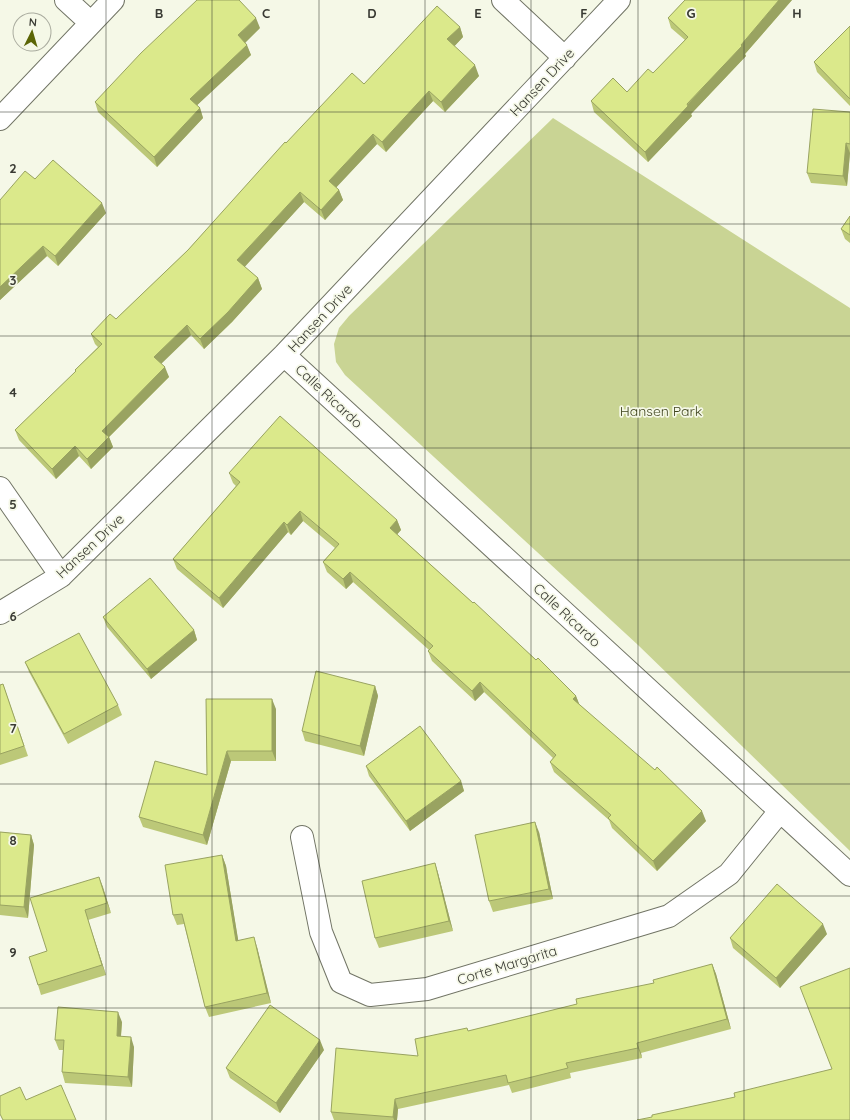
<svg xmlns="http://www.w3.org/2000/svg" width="850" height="1120" viewBox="0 0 850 1120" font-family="Quicksand,sans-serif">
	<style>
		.green { fill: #c9d494 }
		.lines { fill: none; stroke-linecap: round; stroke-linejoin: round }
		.minor-casing { stroke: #717465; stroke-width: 24 }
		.minor { stroke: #fff; stroke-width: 22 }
		.wall { fill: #bcc878 }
		.shaded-wall { fill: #99a361 }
		.building { fill: #dbe98b; stroke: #99a361 }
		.grid { fill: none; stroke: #393a33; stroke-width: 1; stroke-opacity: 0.55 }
		.labels { text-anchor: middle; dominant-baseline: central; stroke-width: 3.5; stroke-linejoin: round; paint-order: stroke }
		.street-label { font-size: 14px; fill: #393a33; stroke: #f5f8e7 }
		.park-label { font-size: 14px; fill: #3e431c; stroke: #f5f8e7 }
		.grid-label { font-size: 13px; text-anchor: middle; font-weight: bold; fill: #393a33; stroke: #f5f8e7; stroke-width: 3.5; stroke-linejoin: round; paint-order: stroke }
	</style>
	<rect width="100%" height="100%" fill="#f5f8e7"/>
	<path class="green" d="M553,118L850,308V851L638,645L345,375L336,362L334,344L339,328L349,316Z"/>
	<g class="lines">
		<g class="minor-casing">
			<path id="minor" d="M66,0L91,23
				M503,0L565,58
				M0,119L113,0
				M284,355L850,875
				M0,488L61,576
				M0,613L61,576L284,355L619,0
				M302,837L321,932L341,982L370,995L427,989L669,916L729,874L780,811"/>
		</g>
		<use href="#minor" class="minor"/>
	</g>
	<path class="wall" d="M685,0H792L745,54L746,56L691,114L692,116L648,162L594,112L591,101L627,92L653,73L685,40L671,28L668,18Z
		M850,26V106L817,72L814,62Z
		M460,27L463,37L454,46L479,76L445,112L433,101L386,152L377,144L336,187L339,190L343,200L325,220L304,202L244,267L258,278L262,289L232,322L204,349L191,335L161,363L169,377L109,437L113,447L91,469L79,456L56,479L19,440L15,430L76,372L75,370L98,347L95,344L91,334L116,319L188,250L286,143L364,84Z
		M260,28L245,42L251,55L197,105L200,108L203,118L157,167L98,112L95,102Z
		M850,112V153L847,186L811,183L807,173Z
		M35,179L106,213L58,266L47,256L0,300V200Z
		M850,216V243L845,239L841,229Z
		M229,473L397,520L401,530L397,534L576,696L579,704L706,821L657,871L612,828L609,820L554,772L550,762L553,758L484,692L475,701L432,661L428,651L429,650L353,582L346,589L327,572L323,562L335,548L303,521L291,535L288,532L223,608L177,569L173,559L236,486L233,483Z
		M103,617L194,630L197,640L151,679L107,627Z
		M25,662L118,705L122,715L68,744L29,672Z
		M3,684L28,756L0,765V685Z
		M375,686L378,696L364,756L305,741L302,731Z
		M206,699L276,709V761H231L207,845L143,827L139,817L207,775Z
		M366,766L461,781L464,791L410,831L369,776Z
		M0,832L31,835L34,845L28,918L0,915Z
		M539,832L553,899L493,912L489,901Z
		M222,855L226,866L238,940L257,947L271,1003L209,1017L205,1007L184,924L177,925L173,915Z
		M435,863L438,873L453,931L379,948L375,938Z
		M99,877L111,913L88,920L106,975L41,995L38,985L47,951Z
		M827,934L780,988L733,948L730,938Z
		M712,964L716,974L731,1029L641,1053L642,1058L570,1073L571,1078L512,1093L509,1085L398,1109L397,1120H334L331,1112L418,1056L469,1031L577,1004L654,983Z
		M122,1022L121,1037L134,1047L132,1087L65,1083L62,1072L63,1050H59L55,1040Z
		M324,1050L280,1113L230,1078L226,1068Z"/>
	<path class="shaded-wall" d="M779,0H792L745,54L746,56L691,114L692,116L648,162L645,152L741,45Z
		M256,18L260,28L242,46L238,35Z
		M460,27L463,37L451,50L447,39Z
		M247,45L251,55L193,109L190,99Z
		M475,65L479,76L445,112L441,102Z
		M429,91L433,101L386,152L382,142Z
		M200,108L203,118L157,167L154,157Z
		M373,134L377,144L333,191L329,181Z
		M846,143L850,153L847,186L843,176Z
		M339,190L343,200L325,220L321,210Z
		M300,192L304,202L241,271L237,260Z
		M102,203L106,213L58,266L55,256Z
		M43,246L47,256L0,300V287Z
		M258,278L262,289L232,322L204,349L200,339Z
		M187,325L191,335L158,367L154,357Z
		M165,367L169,377L109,437L113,447L91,469L87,459L102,431Z
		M75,446L79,456L56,479L52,469Z
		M300,511L303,521L291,535L287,525Z
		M397,520L401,530L394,538L390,528Z
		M284,522L288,532L223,608L219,598Z
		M350,572L353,582L346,589L343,579Z
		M194,630L197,640L151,679L147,669Z
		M480,682L484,692L475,701L472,691Z
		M375,686L378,696L364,756L360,746Z
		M576,696L580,706L573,699Z
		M272,699L276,709V761L272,751Z
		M227,751L231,761L207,845L203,835Z
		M461,781L464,791L410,831L406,821Z
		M702,811L706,821L657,871L653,861Z
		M535,822L539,832L553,899L549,889Z
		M31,835L34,845L28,918L24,907Z
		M222,855L226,866L240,951L236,941Z
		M435,863L438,873L453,931L449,921Z
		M99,877L103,887L111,913L107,903Z
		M85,910L88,920L106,975L102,965Z
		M823,924L827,934L780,988L776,978Z
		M254,937L257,947L271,1003L267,993Z
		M712,964L716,974L731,1029L727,1019Z
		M118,1012L122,1022L120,1046L117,1036Z
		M131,1037L134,1047L132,1087L128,1077Z
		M320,1040L324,1050L280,1113L276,1103Z
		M637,1043L641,1053L642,1058L638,1048Z
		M395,1099L398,1109L397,1120H394L393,1117Z"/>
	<path class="building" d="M197,0H239L256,18L238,35L247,45L190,99L200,108L154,157L95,102L141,53Z
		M685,0H779L741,45L742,46L687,104L688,106L645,152L591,101L613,78L627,92L648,69L653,73L688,37L668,18Z
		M437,6L460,27L447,39L475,65L441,102L429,91L382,142L373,134L329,181L339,190L321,210L300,192L237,260L258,278L228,312L200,339L187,325L154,357L165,367L102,431L109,437L87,459L75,446L52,469L15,430L76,371L75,370L102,344L91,334L110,314L116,319L188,250L285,142L286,143L352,73L364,84Z
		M850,26V99L814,62Z
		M813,109L850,112V144L846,143L843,176L807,173Z
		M53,160L102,203L55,256L43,246L0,287V200L25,171L35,179Z
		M850,216V235L841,229Z
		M280,416L397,520L390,528L473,603L474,602L536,660L538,658L576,696L573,699L655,770L657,767L702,811L653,861L608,818L611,815L550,762L556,755L480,682L472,691L428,651L433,646L350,572L343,579L323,562L339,544L300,511L287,525L284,522L219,598L173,559L240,482L229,473Z
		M150,578L194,630L147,669L103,617Z
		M79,633L118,705L64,734L25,662Z
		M316,671L375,686L360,746L302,731Z
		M3,684L24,746L0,754V685Z
		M206,699H272V751H227L203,835L139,817L155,761L207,775Z
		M420,726L461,781L406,821L366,766Z
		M535,822L549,889L489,901L475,835Z
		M0,832L31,835L24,907L0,905Z
		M222,855L236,941L254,937L267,993L205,1007L182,914L173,915L165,865Z
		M435,863L449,921L375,938L362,881Z
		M99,877L107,903L85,910L102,965L38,985L29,957L47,951L30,898Z
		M777,884L823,924L776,978L730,938Z
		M712,964L727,1019L637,1043L638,1048L566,1063L568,1068L508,1083L506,1075L395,1099L393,1117L331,1112L336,1048L418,1056L415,1039L467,1028L468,1031L577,1004L576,999L654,983L653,980Z
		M850,968V1120H637L652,1117V1115L735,1097L734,1093L832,1069L800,987Z
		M270,1005L320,1040L276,1103L226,1068Z
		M58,1007L118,1012L117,1036L131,1037L128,1077L62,1072L64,1040H55Z
		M61,1085L76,1120H3L0,1114V1096L20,1087L26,1100Z"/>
	<path class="grid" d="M106,0V1120M212,0V1120M319,0V1120M425,0V1120M531,0V1120M638,0V1120M744,0V1120M0,112H850M0,224H850M0,336H850M0,448H850M0,560H850M0,672H850M0,784H850M0,896H850M0,1008H850"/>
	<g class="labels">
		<g class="street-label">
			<text transform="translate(542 82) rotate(-47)">Hansen Drive</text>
			<text transform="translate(320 318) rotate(-47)">Hansen Drive</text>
			<text transform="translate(329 396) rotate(43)">Calle Ricardo</text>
			<text transform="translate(90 546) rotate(-43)">Hansen Drive</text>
			<text transform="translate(567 615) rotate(43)">Calle Ricardo</text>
			<text transform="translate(507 965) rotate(-17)">Corte Margarita</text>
		</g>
		<g class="park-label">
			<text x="661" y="411">Hansen Park</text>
		</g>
	</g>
	<g class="grid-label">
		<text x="159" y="18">B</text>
		<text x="266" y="18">C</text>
		<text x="372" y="18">D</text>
		<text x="478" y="18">E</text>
		<text x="584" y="18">F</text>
		<text x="691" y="18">G</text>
		<text x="797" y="18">H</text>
		<text x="13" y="173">2</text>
		<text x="13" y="285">3</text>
		<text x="13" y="397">4</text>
		<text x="13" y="509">5</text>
		<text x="13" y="621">6</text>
		<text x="13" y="733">7</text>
		<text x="13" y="845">8</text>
		<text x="13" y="957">9</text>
	</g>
	<g transform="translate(32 32) rotate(5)"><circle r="19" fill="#f5f8e7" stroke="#aaac9f"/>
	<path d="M0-3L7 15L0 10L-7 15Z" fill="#5b6505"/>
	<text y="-6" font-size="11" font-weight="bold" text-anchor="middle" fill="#393a33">N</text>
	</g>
</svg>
